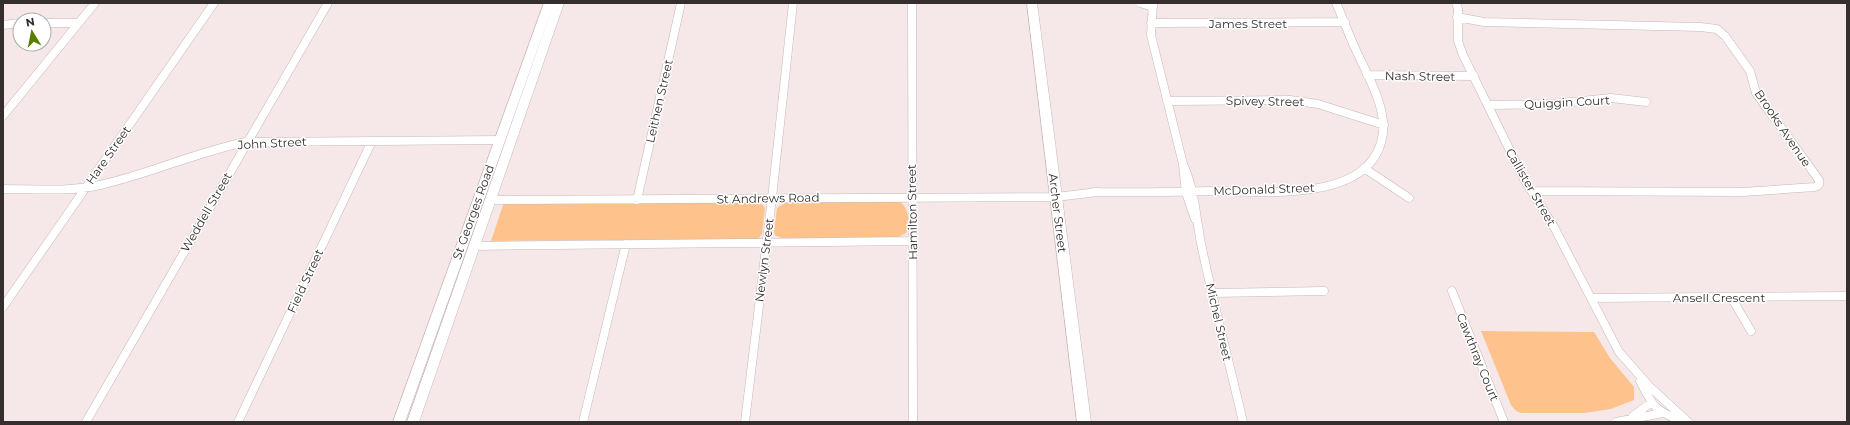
<svg xmlns="http://www.w3.org/2000/svg" width="1850" height="425" viewBox="0 0 1850 425" font-family="Montserrat,sans-serif">
	<style>
		.green { fill: #fec28d }
		.lines { fill: none; stroke-linecap: round; stroke-linejoin: round }
		.minor-casing { stroke: #c6b8b8; stroke-width: 9 }
		.tertiary-casing { stroke: #c6b8b8; stroke-width: 1 }
		.secondary-casing { stroke: #c6b8b8; stroke-width: 1 }
		.minor { stroke: #fff; stroke-width: 8 }
		.tertiary { fill: #fff; fill-rule: evenodd }
		.secondary { fill: #fff; fill-rule: evenodd }
		.labels { text-anchor: middle; dominant-baseline: central; stroke-width: 3; stroke-linejoin: round; paint-order: stroke }
		.street-label { font-size: 12px; fill: #342e2e; stroke: #fff }
	</style>
	<rect width="100%" height="100%" fill="#f6e8e8"/>
	<path class="green" d="M898,201C909,205 910,223 906,233L897,238L785,239L776,236L774,233L777,208L786,202Z
		M756,202L763,205L765,208L762,234L758,239L491,241L503,205L506,204Z
		M1481,331L1594,332L1610,358L1634,387V400L1611,409L1584,413H1521L1516,411L1511,405Z"/>
	<g class="lines">
		<g class="minor-casing">
			<path id="minor" d="M912,3L913,422
				M1140,3L1153,7
				M1153,3L1151,35L1183,164C1196,192 1196,223 1203,253C1215,309 1230,366 1243,422
				M1456,3L1458,9V41L1463,55L1524,179L1554,227L1619,352L1649,386L1688,422
				M1457,17L1484,22L1700,27L1717,29L1725,36L1750,71L1756,93L1819,180V185L1815,187L1743,192L1532,191
				M44,23H78
				M1151,23L1345,22
				M3,25L20,23
				M1367,75L1474,76
				M1167,101L1290,100L1318,104L1384,125
				M1488,105L1552,104L1611,98L1646,102
				M3,116L95,3
				M1183,165L1186,193L1195,219
				M1364,168L1409,198
				M3,189C35,189 68,192 100,185C150,174 196,152 246,142L500,140
				M1094,192C1133,193 1173,192 1212,191C1262,191 1374,205 1383,133C1386,105 1366,73 1355,48C1348,33 1343,18 1336,3
				M490,200L1056,197L1098,192
				M637,200L681,3
				M475,246L913,241
				M1452,291L1504,422
				M1212,293L1324,291
				M1731,297L1751,331
				M1591,298L1847,296
				M3,307L214,3
				M1640,381C1654,408 1653,409 1681,421
				M1633,416L1652,402
				M86,422L328,3
				M238,422L372,141
				M583,422L626,244
				M745,422L772,198L793,3
				M1616,422L1663,413"/>
		</g>
		<g class="tertiary-casing">
			<path id="tertiary" d="M544,3H554L405,422H393Z
				M554,3H564L419,422H407Z"/>
		</g>
		<g class="secondary-casing">
			<path id="secondary" d="M1027,3H1037L1091,422H1077Z"/>
		</g>
		<use href="#minor" class="minor"/>
		<use href="#tertiary" class="tertiary"/>
		<use href="#secondary" class="secondary"/>
	</g>
	<g class="labels">
		<g class="street-label">
			<text x="1248" y="23">James Street</text>
			<text transform="translate(1420 76) rotate(1)">Nash Street</text>
			<text transform="translate(659 101) rotate(-77)">Leithen Street</text>
			<text transform="translate(1265 101) rotate(1)">Spivey Street</text>
			<text transform="translate(1567 102) rotate(-3)">Quiggin Court</text>
			<text transform="translate(1783 128) rotate(56)">Brooks Avenue</text>
			<text transform="translate(272 143) rotate(-3)">John Street</text>
			<text transform="translate(108 155) rotate(-55)">Hare Street</text>
			<text transform="translate(1531 187) rotate(60)">Callister Street</text>
			<text transform="translate(1264 189) rotate(-2)">McDonald Street</text>
			<text transform="translate(768 198) rotate(-1)">St Andrews Road</text>
			<text transform="translate(206 212) rotate(-60)">Weddell Street</text>
			<text transform="translate(473 212) rotate(-70)">St Georges Road</text>
			<text transform="translate(912 212) rotate(-91)">Hamilton Street</text>
			<text transform="translate(1058 213) rotate(83)">Archer Street</text>
			<text transform="translate(764 260) rotate(-83)">Newlyn Street</text>
			<text transform="translate(305 281) rotate(-65)">Field Street</text>
			<text x="1719" y="297">Ansell Crescent</text>
			<text transform="translate(1219 322) rotate(77)">Michel Street</text>
			<text transform="translate(1478 357) rotate(68)">Cawthray Court</text>
		</g>
	</g>
	<rect width="1850" height="425" fill="none" stroke="#342e2e" stroke-width="8"/>
	<g transform="translate(32 32) rotate(350)"><circle r="19" fill="#ffffff" stroke="#aeabab"/>
	<path d="M0-3L7 15L0 10L-7 15Z" fill="#577f00"/>
	<text y="-6" font-size="11" font-weight="bold" text-anchor="middle" fill="#342e2e">N</text>
	</g>
</svg>
